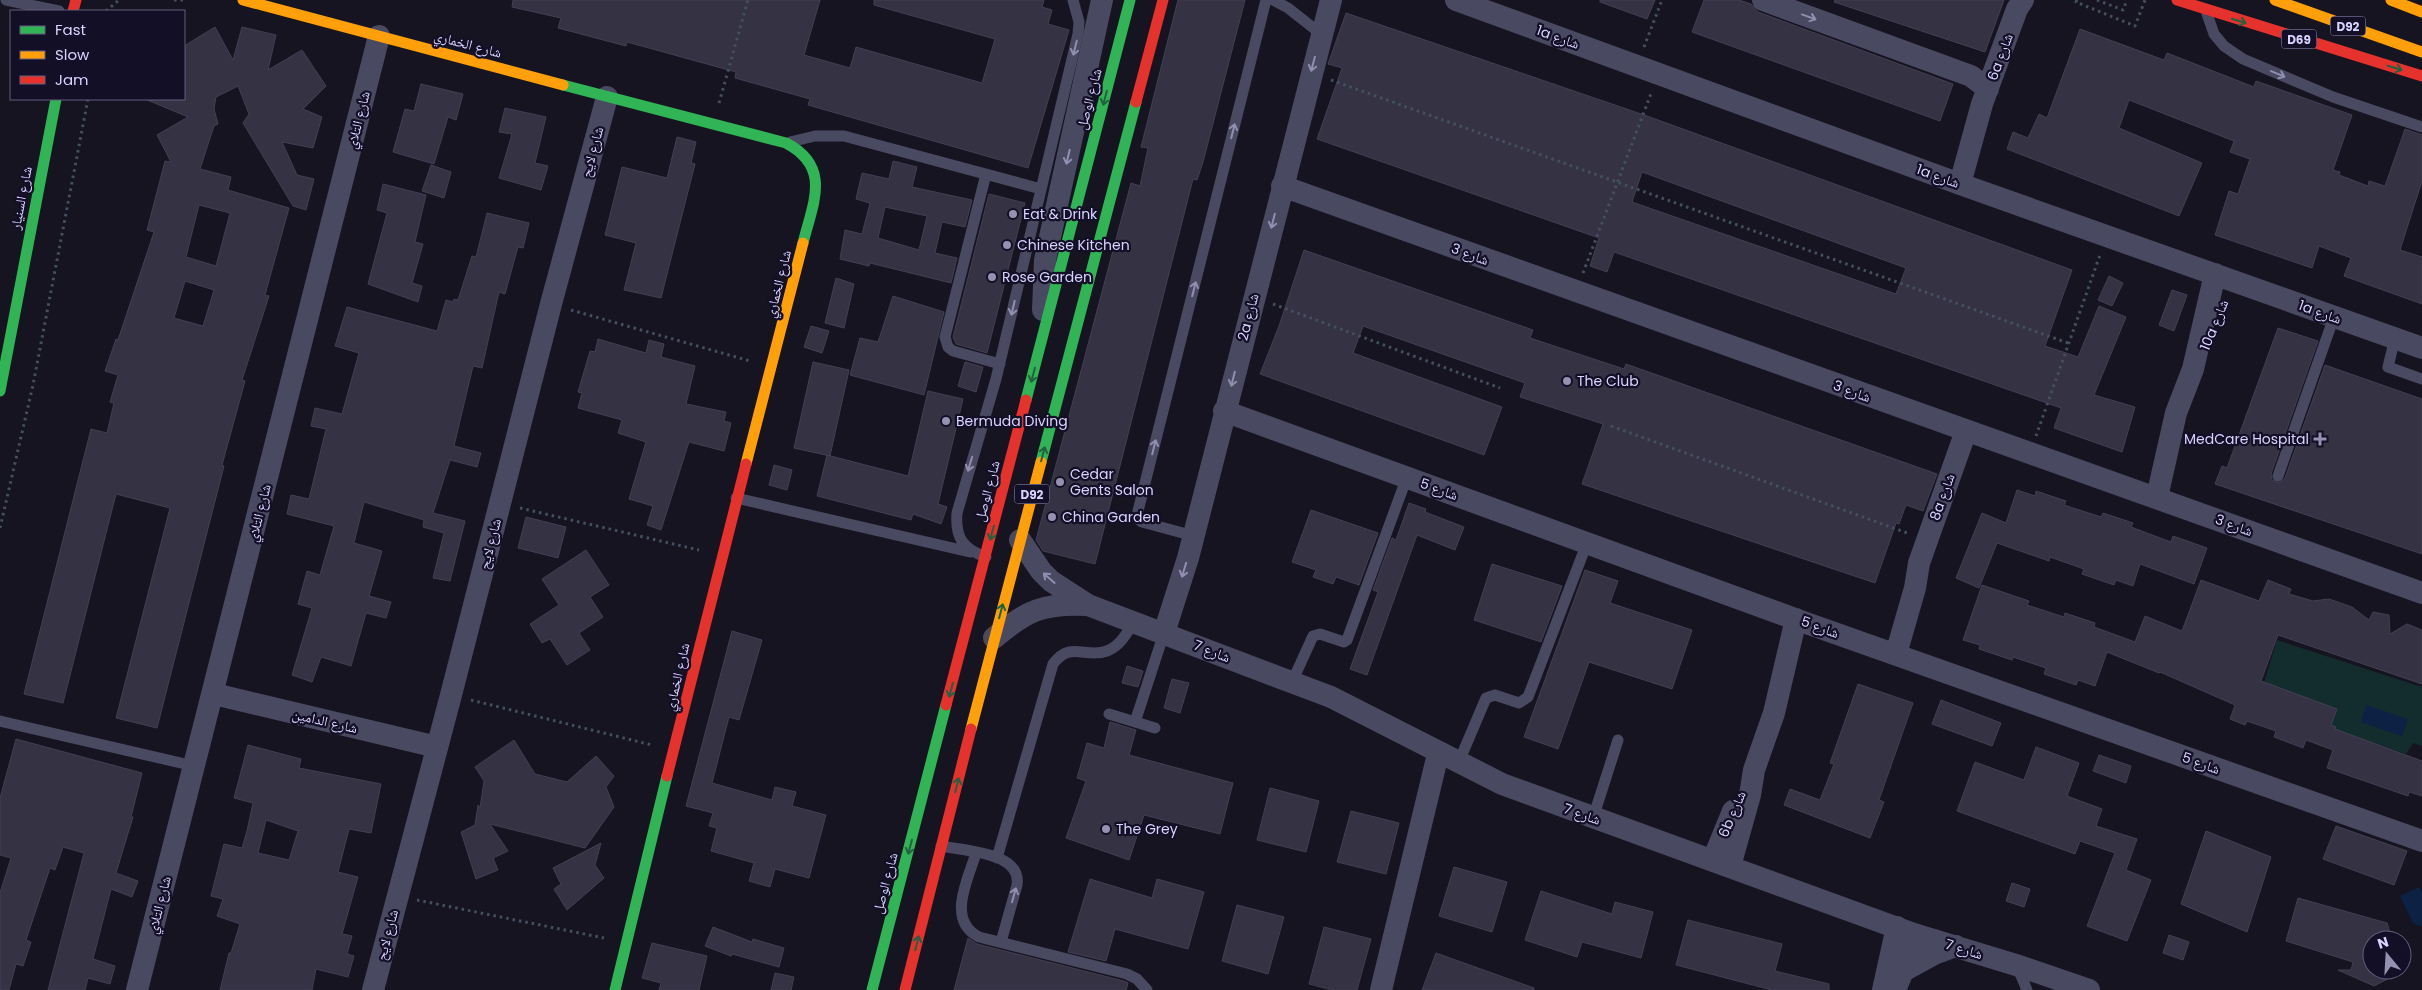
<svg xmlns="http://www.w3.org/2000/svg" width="2422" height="990" viewBox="0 0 2422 990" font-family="Poppins,'Noto Naskh Arabic',sans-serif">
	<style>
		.green { fill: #132c2d }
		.water { fill: #0d2144 }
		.building { fill: #343243; stroke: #433f54; fill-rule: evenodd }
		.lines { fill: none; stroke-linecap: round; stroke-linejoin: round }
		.path { stroke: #44505f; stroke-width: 3; stroke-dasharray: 2.5 4; stroke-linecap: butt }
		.lane { stroke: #4a4962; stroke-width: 11 }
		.street { stroke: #4a4962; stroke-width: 22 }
		.fast { stroke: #30b455; stroke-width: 11 }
		.slow { stroke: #ff9f0a; stroke-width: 11 }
		.jam { stroke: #e5322d; stroke-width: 11 }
		.oneway { stroke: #928eb0 }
		.oneway2 { stroke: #22623e }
		.poi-dot { fill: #9591b1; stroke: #130f26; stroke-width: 2 }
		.labels { text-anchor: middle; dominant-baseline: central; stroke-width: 4.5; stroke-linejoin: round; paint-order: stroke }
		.shield { fill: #130f26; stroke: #9e99be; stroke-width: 1 }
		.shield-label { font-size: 12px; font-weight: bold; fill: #d9d4ff }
		.street-label { font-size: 14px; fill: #d9d4ff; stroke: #130f26 }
		.poi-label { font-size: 14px; fill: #d9d4ff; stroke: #130f26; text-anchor: start }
	</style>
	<rect width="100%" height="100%" fill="#161421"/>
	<path class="green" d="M2277,640L2422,687V746L2413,743L2406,754L2324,726L2262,689Z"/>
	<path class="water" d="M2366,705L2408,719L2402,736L2361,722Z
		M2419,887L2422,892V927L2413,923L2400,896Z"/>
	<path class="building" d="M513,0H820L804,55L850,68L856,47L982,83L995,39L874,5V0H1044L1042,7L1052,10L1048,24L1069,30L1028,168L808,105L810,99L735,78L736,72L627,42L626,46L558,28L561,18L512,7Z
		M1178,0H1245L1203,162L1197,180L1193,179L1095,564L1043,551L1036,540L1131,183L1140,186L1148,148L1141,147Z
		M1600,0H1655L1647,19L1600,2Z
		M1704,0H1739L1751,4L1758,12L1953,84L1940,121L1692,32Z
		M1835,0H2004L1985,52L1834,2Z
		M1346,13L1647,116L2072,270L2045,346L2078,357L2099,306L2126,317L2094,395L2135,407L2122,452L2054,428L2061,408L1614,252L1607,272L1590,266L1599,238L1317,139L1342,68L1328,64ZM1642,172L1906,268L1896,294L1632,202Z
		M215,27L233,60L242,27L276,35L268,70L302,50L326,86L303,109L322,117L313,148L282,142L297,175L314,179L306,210L293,206L243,123L249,114L238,86L216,97L214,109L218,124L214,126L200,169L231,177L228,190L289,208L265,295L269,296L242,380L245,381L222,465L224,466L157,728L116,718L170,508L116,494L63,703L24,694L91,429L107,433L114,403L110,402L118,375L105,371L116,339L118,340L154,232L147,230L165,161L171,162L157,135L188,117L145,99H184V46ZM199,205L230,213L216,266L186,257ZM185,281L214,290L203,326L174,318Z
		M2080,29L2164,60L2167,53L2254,87L2256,81L2352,115L2333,170L2340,172L2339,175L2368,186L2369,181L2385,186L2405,129L2422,135V181L2400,250L2422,257V304L2344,276L2351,258L2319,246L2312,268L2215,235L2229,191L2238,194L2250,159L2230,152L2234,141L2129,100L2119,128L2202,163L2179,216L2007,149L2013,132L2028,138L2039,114L2047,118Z
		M421,84L463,94L456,120L448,117L434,164L393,152L405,109L414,111Z
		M505,108L546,117L535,163L548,166L541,190L499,178L512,134L499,132Z
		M677,137L696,142L691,163L695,164L661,298L624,290L636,243L605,235L622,167L667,178Z
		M893,161L917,167L912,187L972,200L965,227L942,222L935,253L957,258L951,283L870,263L869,266L840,259L845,230L862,234L870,203L856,199L862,173L889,179ZM885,207L927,216L919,250L878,238Z
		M431,165L451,172L444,198L422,191Z
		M383,184L426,195L415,242L423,244L412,283L422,286L418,302L368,284L387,213L377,210Z
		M989,194L1025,203L987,353L956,344L953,337Z
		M487,213L529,223L523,248L518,247L505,294L499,292L482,368L473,366L454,446L481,453L477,467L450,460L433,513L465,521L450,581L433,578L444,533L423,527L424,520L364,502L354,543L382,551L369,596L391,602L386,618L366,613L351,666L321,657L312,682L292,675L312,608L298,604L307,571L320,575L334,526L287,514L291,495L309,499L326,429L311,426L315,408L342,414L359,353L335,346L347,307L437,331L446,300L453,302L454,299L458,300L472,256L476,257Z
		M1304,250L1533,330L1530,338L1624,369L1626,364L1937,474L1923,511L1906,505L1899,524L1896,523L1875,583L1582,484L1603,424L1520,397L1525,383L1363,326L1353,353L1502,407L1484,455L1260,374L1279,326Z
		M2109,276L2123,283L2112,306L2098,300Z
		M836,278L854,284L844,328L825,323Z
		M2172,290L2187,295L2174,331L2159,325Z
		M893,296L944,312L924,395L850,375L860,338L878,342Z
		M811,326L829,331L822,353L804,347Z
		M2278,328L2318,341L2271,474L2272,480L2279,483L2285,478L2325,365L2422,399V554L2215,484L2222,466L2227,468Z
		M598,339L646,353L649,340L664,344L661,357L695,366L686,404L726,412L724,421L731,423L724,451L689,442L661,530L647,525L653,506L629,499L646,442L618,433L622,420L578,408L582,393L578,392L590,351L595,352Z
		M813,362L849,370L830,456L794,448Z
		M965,362L983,367L976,392L958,386Z
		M928,391L963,399L938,504L947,507L941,524L913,514L911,520L817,496L827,455L908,476Z
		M774,465L792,470L787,490L769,485Z
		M2017,490L2035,496L2036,491L2066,501L2064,505L2101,517L2103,513L2133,523L2131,527L2171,542L2173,536L2207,548L2194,584L2140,564L2133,586L2116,580L2114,585L2082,574L2084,569L2050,557L2049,561L1997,543L1979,588L1956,578L1982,513L2006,523Z
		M1409,503L1426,509L1425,512L1464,527L1455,550L1417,535L1367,675L1350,669L1378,592L1373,590L1392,538L1396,540Z
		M1311,510L1378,533L1359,585L1336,577L1333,584L1313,577L1316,570L1292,562Z
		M526,517L566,527L558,558L518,548Z
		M586,550L609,585L590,597L603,617L579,633L590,650L567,665L550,639L542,643L530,624L559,605L542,579Z
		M1492,564L1562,586L1541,642L1474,620Z
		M1585,570L1618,581L1610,603L1692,630L1672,689L1589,662L1558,749L1524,737Z
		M2201,580L2259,601L2268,580L2291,589L2289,594L2313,601L2329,599L2352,607L2369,620L2373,612L2389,615L2390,634L2407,624L2422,630V684L2278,635L2261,681L2337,709L2331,725L2336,727L2335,729L2422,761V796L2409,792L2408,796L2327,768L2333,750L2306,740L2303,748L2274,737L2276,731L2247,721L2245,725L2230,719L2235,705L2160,672L2159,673L2107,652L2095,686L2078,680L2076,685L2044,674L2046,668L2013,657L2012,660L1979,649L1980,645L1963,640L1982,585L2029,601L2027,605L2064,617L2065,613L2095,623L2094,627L2135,642L2145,616L2182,631Z
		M732,631L762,640L739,720L729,717L712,783L772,800L775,787L796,792L792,806L826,815L809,878L775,869L770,887L749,881L754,863L711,851L717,828L709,826L713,813L686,806Z
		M1127,666L1143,671L1138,687L1122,683Z
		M1172,679L1189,683L1180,713L1164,708Z
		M1858,684L1913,703L1879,800L1884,802L1870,838L1784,805L1790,789L1820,800L1834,764L1830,763Z
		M1941,700L2001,723L1992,746L1932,724Z
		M1110,722L1136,730L1129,755L1233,783L1220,834L1144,815L1129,860L1066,838L1086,781L1077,778L1087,743L1104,748Z
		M16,739L142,773L131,817H133L116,873L138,881L132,897L111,889L93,959L115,966L110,984L88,978L85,990H48L84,853L63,847L55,870L50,868L26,940L31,942L23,966L16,964L9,990H0V893L11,858L0,855V798Z
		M514,740L535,774L567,782L596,756L614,776L606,787L614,807L585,848L490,824L508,851L493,858L498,870L476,879L461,832L475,825L478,805L480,808L484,781L475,767Z
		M248,745L301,759L299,768L381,784L371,833L349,829L338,872L358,877L342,934L352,936L347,954L354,956L348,977L316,969L312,990H220L229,953H231L240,924L217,916L223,899L211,896L224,844L242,848L247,831L253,803L234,798ZM266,820L298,831L289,860L258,853Z
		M2036,747L2079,763L2067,796L2102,809L2096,826L2137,839L2126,870L2151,880L2127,941L2087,926L2115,853L2080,841L2075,854L1957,811L1975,762L2024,780Z
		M2099,755L2131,766L2126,783L2093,771Z
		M1270,788L1319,801L1306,852L1257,840Z
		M1351,811L1399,823L1386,874L1337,862Z
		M2336,826L2407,851L2394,885L2323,859Z
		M2206,831L2271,857L2247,932L2181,904Z
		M601,843L595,865L604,878L567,910L554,889L561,884L553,868Z
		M1454,867L1507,882L1492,932L1439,916Z
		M1090,879L1152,898L1157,879L1204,892L1188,949L1115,929L1106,961L1068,952Z
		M2012,883L2030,889L2024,907L2006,901Z
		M1541,891L1612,914L1615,902L1653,912L1641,958L1582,942L1577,957L1525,940Z
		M2298,898L2387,923L2392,940H2372V970H2405L2374,986L2338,970H2351L2353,962L2286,941Z
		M1237,905L1284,917L1268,974L1222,961Z
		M1688,920L1782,944L1775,971L1829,984V990H1772L1676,965Z
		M713,927L752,942L753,939L784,948L779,967L732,954L731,956L705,946Z
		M1324,927L1371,939L1357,990H1333L1309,984Z
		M2169,935L2189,942L2183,960L2163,953Z
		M968,938L977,944L1124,981L1128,983L1126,990H954Z
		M652,943L707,956L699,990H659L661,983L642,978Z
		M1436,953L1534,988V990H1422Z
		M775,973L794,977L791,990H771Z"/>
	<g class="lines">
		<path class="path" d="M174,0H184
			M2077,0L2076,2L2135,26L2145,0
			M2097,0L2123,10L2127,0
			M106,11L119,0
			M1644,47L1662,0
			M1331,80L2068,343
			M719,103L748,0
			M1583,273L1652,91
			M1273,304L1500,388
			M571,310L750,361
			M1611,426L1910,534
			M2036,436L2100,255
			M520,508L699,550
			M0,528L33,385L88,99
			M471,700L652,745
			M417,900L604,938"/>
		<path class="lane" d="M6,0L59,11
			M1273,0L1288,8L1321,34
			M2206,11L2214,34L2224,46L2243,59L2333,97L2422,127
			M790,142L815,136H844L1041,189
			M986,174L945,337L948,347L953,351L1000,364
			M2395,338L2388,367L2422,379
			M2278,476L2334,317
			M736,498L970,552
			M1194,536L1142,522L1138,519L1137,515L1266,0
			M986,557C963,549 955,538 957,513L996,379L1078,34L1079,22L1073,0
			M1292,682L1313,636L1320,634L1344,642L1347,640L1407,477
			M1109,714L1155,728
			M0,721L194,766
			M1135,722L1164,633
			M1458,764L1486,698L1495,695L1519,703L1528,697L1587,543
			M1593,818L1618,740
			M941,846C965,851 1022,852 1017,885L1001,942
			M976,853C968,880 946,920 979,937L1127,974L1137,979L1147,990
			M997,858L1053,664C1071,640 1085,659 1107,651C1120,646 1127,633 1134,622
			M2017,966L2027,990"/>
		<path class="street" d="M1456,0L1960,184L2422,348
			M1763,0L1971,76L1988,89
			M1960,184L1982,104L2017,9L2023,0
			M1282,186L2422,593
			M1043,310L1045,260L1102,0
			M1224,411L1809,624L2422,841
			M2157,497L2176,413L2193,369L2215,274
			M1020,540L1041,571L1051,581L1088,605L1331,697L1502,784L1914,934L2016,965L2089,990
			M1164,633L1188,558L1331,0
			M994,638C1027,610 1044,603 1087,605
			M1896,654L1915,588L1919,563L1966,431
			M214,694L437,747
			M1713,860L1733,811
			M1730,866L1750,795L1754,770L1774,713L1796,619
			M1903,971L1934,954L1956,946
			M137,990L379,36
			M373,990L451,695L551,304L607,97
			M1381,990L1438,754
			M1883,990L1897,927
			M1895,990L1903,971L1914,934"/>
		<path class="fast" d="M563,85L786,143C832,167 813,203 803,243
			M0,391L56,99
			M1026,400L1130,0
			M1041,462L1136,102
			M615,990L667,776
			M872,990L946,705"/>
		<path class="slow" d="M243,0L563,85
			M2275,0L2422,52
			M2391,0L2422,12
			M746,464L803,243
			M971,729L1041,462"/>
		<path class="jam" d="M2177,0L2422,76
			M73,11L76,0
			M1136,102L1163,0
			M946,705L1026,400
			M667,776L746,464
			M905,990L971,729"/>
	</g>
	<defs><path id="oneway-shaft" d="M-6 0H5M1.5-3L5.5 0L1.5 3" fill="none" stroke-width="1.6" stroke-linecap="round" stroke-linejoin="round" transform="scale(1.25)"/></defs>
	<g class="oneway">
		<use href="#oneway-shaft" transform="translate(1809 17) rotate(20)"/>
		<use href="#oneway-shaft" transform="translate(1075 48) rotate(104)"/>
		<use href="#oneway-shaft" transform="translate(1313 64) rotate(105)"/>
		<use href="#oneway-shaft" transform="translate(2278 74) rotate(23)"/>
		<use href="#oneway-shaft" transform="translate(1233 131) rotate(-76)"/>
		<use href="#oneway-shaft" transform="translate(1068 157) rotate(103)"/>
		<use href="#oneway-shaft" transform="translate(1273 221) rotate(104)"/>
		<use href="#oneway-shaft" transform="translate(1194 289) rotate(-76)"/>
		<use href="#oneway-shaft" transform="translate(1013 308) rotate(103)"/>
		<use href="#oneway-shaft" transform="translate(1233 379) rotate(104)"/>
		<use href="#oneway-shaft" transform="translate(1154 447) rotate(-76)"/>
		<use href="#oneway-shaft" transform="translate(970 464) rotate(107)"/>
		<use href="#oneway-shaft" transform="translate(1184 570) rotate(107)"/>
		<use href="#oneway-shaft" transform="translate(1049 578) rotate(-139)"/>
		<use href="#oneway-shaft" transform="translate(1014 895) rotate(-74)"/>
	</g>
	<g class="oneway2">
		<use href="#oneway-shaft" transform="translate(2239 21) rotate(17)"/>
		<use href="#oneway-shaft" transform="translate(2395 68) rotate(17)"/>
		<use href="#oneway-shaft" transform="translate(1105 98) rotate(105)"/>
		<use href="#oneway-shaft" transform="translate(1033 375) rotate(105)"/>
		<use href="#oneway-shaft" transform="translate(1043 454) rotate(-75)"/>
		<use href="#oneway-shaft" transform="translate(992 533) rotate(105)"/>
		<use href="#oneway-shaft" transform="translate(1001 611) rotate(-75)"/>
		<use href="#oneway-shaft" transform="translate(951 690) rotate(105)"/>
		<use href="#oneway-shaft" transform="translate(957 785) rotate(-76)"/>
		<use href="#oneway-shaft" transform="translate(910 847) rotate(105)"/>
		<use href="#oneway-shaft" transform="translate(917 943) rotate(-76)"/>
	</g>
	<g class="poi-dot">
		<circle cx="1013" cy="214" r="5"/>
		<circle cx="1007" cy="245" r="5"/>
		<circle cx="992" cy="277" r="5"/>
		<circle cx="1567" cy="381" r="5"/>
		<circle cx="946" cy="421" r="5"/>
		<path d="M2317.5 431.5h5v5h5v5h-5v5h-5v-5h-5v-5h5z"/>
		<circle cx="1060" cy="482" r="5"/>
		<circle cx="1052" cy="517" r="5"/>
		<circle cx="1106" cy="829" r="5"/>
	</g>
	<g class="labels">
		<g class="shield">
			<rect x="2330.5" y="16.5" width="35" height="19" rx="4"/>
			<rect x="2281.5" y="29.5" width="35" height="19" rx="4"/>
			<rect x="1014.5" y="484.5" width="35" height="19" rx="4"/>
		</g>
		<g class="shield-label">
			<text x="2348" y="26">D92</text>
			<text x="2299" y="39">D69</text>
			<text x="1032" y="494">D92</text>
		</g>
		<g class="street-label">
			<text transform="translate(1558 37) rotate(20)">1a شارع</text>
			<text transform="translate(468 44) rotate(15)">شارع الخماري</text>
			<text transform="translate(2000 57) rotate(-70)">6a شارع</text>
			<text transform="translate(1089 99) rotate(-75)">شارع الوصل</text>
			<text transform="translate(358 120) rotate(-76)">شارع التلاي</text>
			<text transform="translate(592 152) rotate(-75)">شارع لايح</text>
			<text transform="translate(1938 176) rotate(20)">1a شارع</text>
			<text transform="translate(21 198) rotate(-79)">شارع السنيار</text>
			<text transform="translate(1470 254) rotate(20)">شارع 3</text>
			<text transform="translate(778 284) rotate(-76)">شارع الخماري</text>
			<text transform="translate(2320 312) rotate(20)">1a شارع</text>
			<text transform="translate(1248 317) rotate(-76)">2a شارع</text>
			<text transform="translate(2214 325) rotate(-68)">10a شارع</text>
			<text transform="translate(1852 391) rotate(20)">شارع 3</text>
			<text transform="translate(1439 489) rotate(20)">شارع 5</text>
			<text transform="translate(987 491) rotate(-75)">شارع الوصل</text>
			<text transform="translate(1942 497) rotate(-70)">8a شارع</text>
			<text transform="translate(259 513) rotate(-76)">شارع التلاي</text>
			<text transform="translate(2234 525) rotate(20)">شارع 3</text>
			<text transform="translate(490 544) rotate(-76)">شارع لايح</text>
			<text transform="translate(1820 627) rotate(20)">شارع 5</text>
			<text transform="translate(1212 651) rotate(21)">شارع 7</text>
			<text transform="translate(677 677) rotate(-77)">شارع الخماري</text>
			<text transform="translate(325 721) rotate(13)">شارع الدامين</text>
			<text transform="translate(2201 763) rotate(20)">شارع 5</text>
			<text transform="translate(1582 814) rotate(19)">شارع 7</text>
			<text transform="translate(1732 814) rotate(-67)">6b شارع</text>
			<text transform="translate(885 883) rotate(-75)">شارع الوصل</text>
			<text transform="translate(159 905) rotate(-76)">شارع التلاي</text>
			<text transform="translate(387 935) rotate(-76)">شارع لايح</text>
			<text transform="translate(1964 949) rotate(17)">شارع 7</text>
		</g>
		<g class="poi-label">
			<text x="1023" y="214">Eat &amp; Drink</text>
			<text x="1017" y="245">Chinese Kitchen</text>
			<text x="1002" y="277">Rose Garden</text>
			<text x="1577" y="381">The Club</text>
			<text x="956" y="421">Bermuda Diving</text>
			<text x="2309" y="439" text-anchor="end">MedCare Hospital</text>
			<text x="1070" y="474">Cedar<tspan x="1070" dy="16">Gents Salon</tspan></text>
			<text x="1062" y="517">China Garden</text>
			<text x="1116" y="829">The Grey</text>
		</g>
	</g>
	<rect x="10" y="10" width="175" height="90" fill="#130f26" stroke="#625e7d"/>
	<rect x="20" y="26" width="25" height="8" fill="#30b455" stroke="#625e7d"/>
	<text x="55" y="35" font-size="15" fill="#d9d4ff">Fast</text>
	<rect x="20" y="51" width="25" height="8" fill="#ff9f0a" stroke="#625e7d"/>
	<text x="55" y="60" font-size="15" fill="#d9d4ff">Slow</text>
	<rect x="20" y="76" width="25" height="8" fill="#e5322d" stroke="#625e7d"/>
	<text x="55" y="85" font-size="15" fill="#d9d4ff">Jam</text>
	<g transform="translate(2387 955) rotate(342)"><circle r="24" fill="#130f26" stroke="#625e7d"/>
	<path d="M0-4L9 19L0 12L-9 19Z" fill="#9591b1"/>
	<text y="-8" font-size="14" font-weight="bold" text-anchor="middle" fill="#d9d4ff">N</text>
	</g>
</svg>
